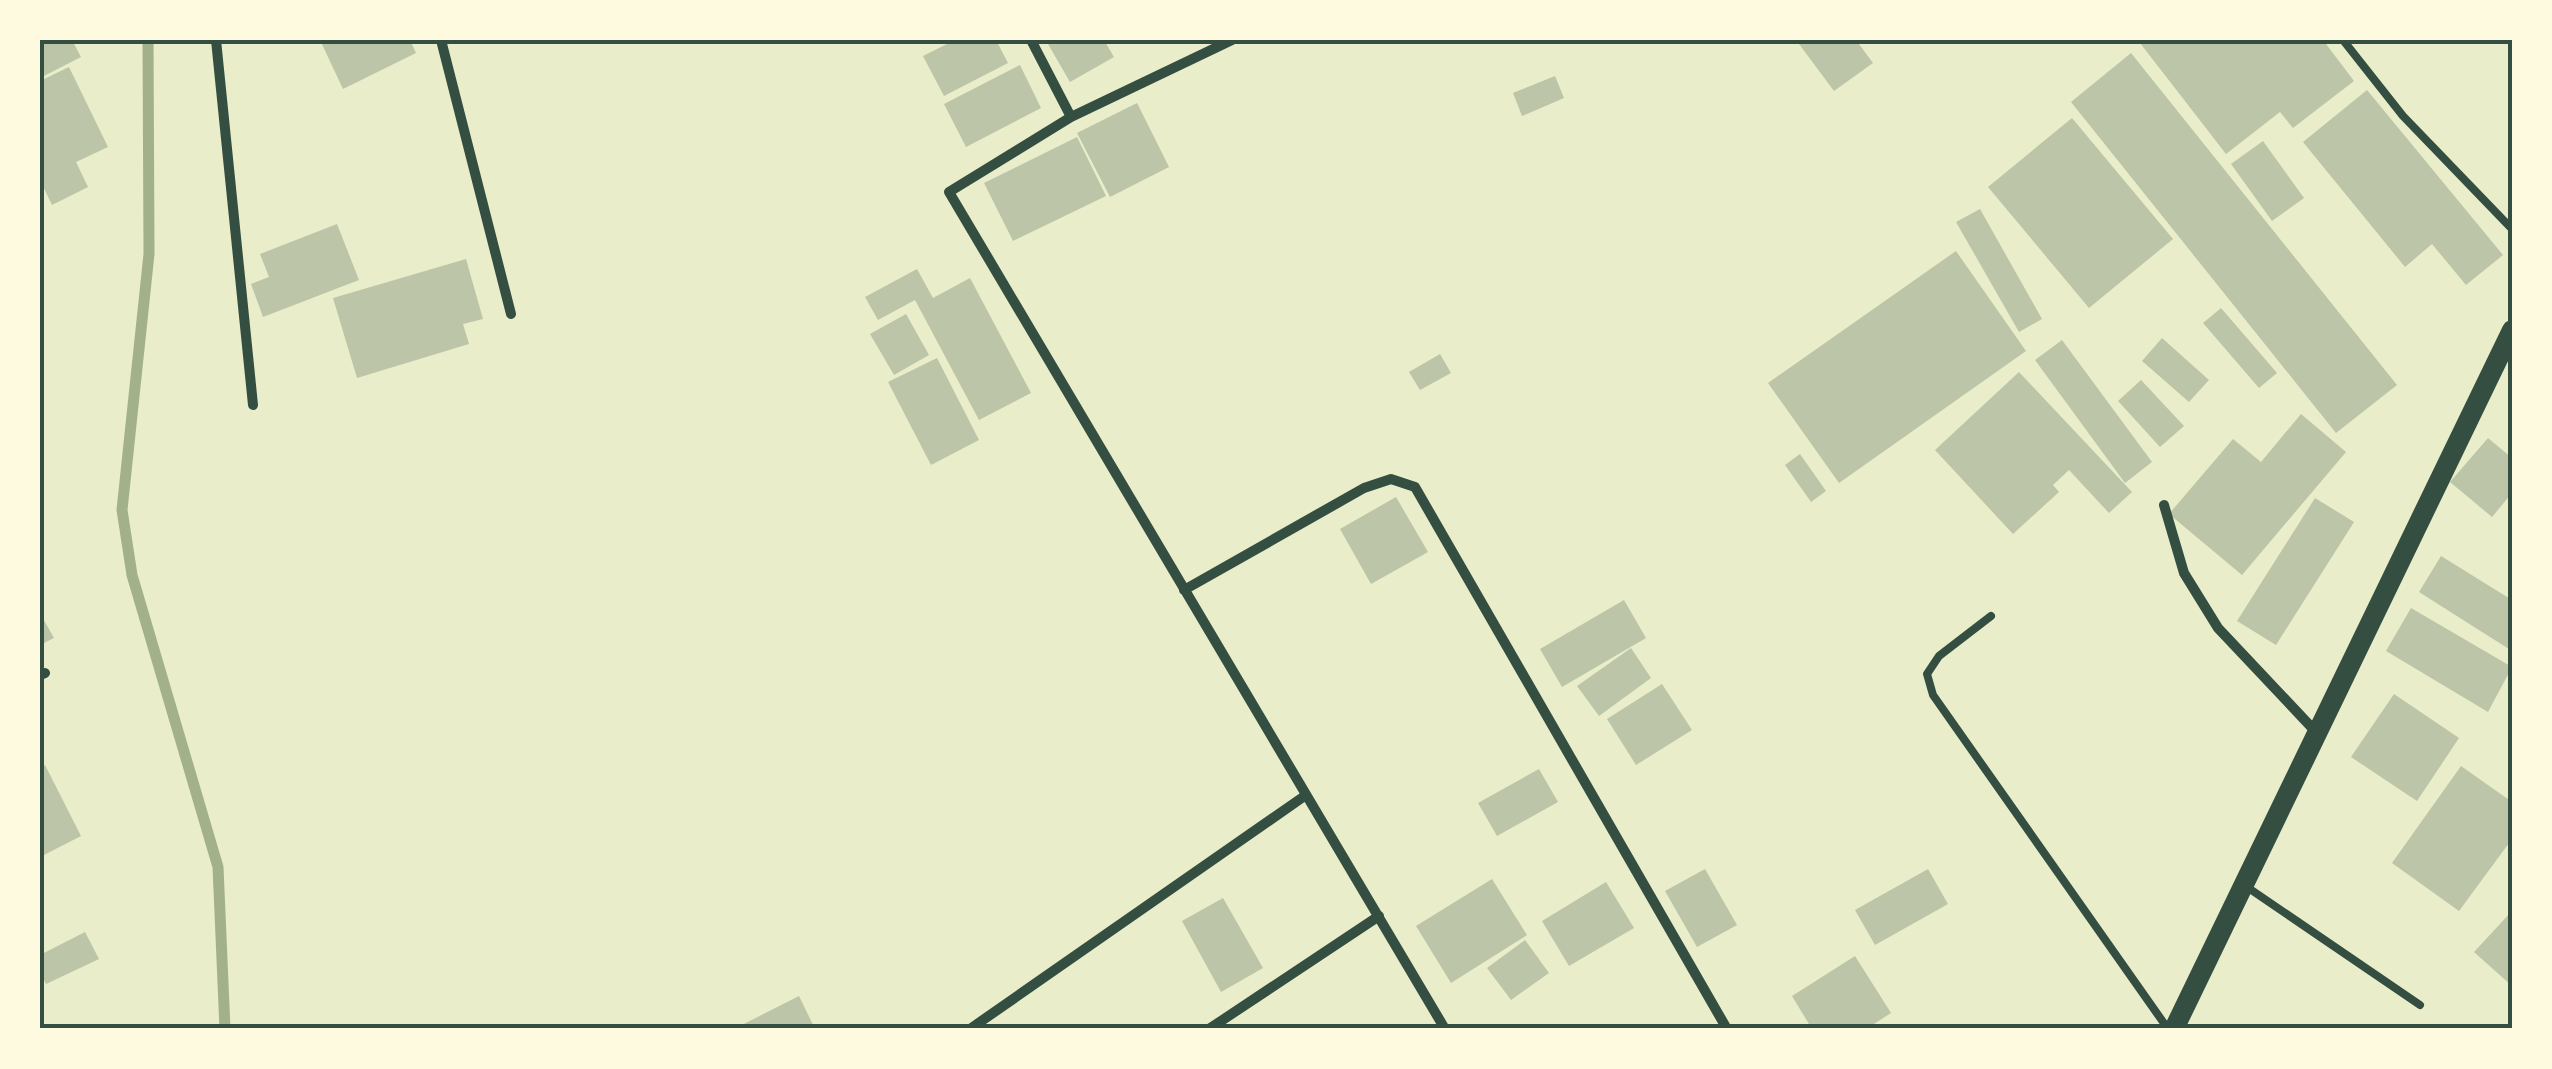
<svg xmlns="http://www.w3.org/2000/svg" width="2552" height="1069" viewBox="0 0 2552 1069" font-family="'Alegreya Sans',sans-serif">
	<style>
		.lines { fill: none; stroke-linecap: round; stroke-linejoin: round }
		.stream { stroke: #a3b18a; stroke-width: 11 }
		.building { fill: #bcc5a7 }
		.service { stroke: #344e41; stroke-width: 8 }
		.minor { stroke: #344e41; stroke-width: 10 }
		.secondary { stroke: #344e41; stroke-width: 20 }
		.neatline { fill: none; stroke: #344e41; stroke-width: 4 }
	</style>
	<rect width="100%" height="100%" fill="#e9edc9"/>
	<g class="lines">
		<path class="stream" d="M148,40L149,254L122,510L132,575L218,867L225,1029"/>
	</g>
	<path class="building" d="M40,40H72L81,57L40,78Z
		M320,40H410L416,53L343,89Z
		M955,40H996L1008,63L944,96L923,56Z
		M1055,40H1104L1114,57L1070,82L1048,44Z
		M1796,40H1856L1873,63L1834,91Z
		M2144,40H2323L2354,81L2293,128L2280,112L2226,154L2140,43Z
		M2131,53L2397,385L2336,433L2071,102Z
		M1020,65L1041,108L966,147L944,104Z
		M69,67L108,147L76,162L88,187L52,205L40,180V81Z
		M1555,76L1564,98L1522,116L1513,93Z
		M2367,90L2503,255L2466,285L2432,244L2405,267L2303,142Z
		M1137,103L1169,167L1110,197L1077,133Z
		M2072,118L2173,239L2089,308L1988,187Z
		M1077,137L1106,196L1013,241L984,183Z
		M2263,141L2304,198L2272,221L2231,164Z
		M1980,209L2042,319L2019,332L1956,222Z
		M337,224L359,280L263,317L251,284L269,277L260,254Z
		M1956,251L2026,351L1839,483L1768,383Z
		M466,259L483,319L463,324L469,344L357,378L333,298Z
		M917,269L933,298L970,278L1031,393L979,420L915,300L878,320L865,297Z
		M2221,308L2277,373L2259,388L2203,323Z
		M906,314L929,355L894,375L870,334Z
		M2162,338L2209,380L2189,402L2142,361Z
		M2062,340L2152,462L2125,483L2035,360Z
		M1440,354L1451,373L1420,390L1409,372Z
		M937,358L979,440L931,465L888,382Z
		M2019,372L2132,492L2109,513L2069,470L2053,485L2059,492L2013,534L1935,450Z
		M2141,380L2184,426L2160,447L2118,401Z
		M2301,414L2346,452L2242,575L2169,514L2233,439L2261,462Z
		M2488,438L2512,458V493L2492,517L2450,482Z
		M1800,454L1826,491L1811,502L1785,465Z
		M1396,497L1428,552L1371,584L1340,529Z
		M2315,498L2354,522L2276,645L2237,621Z
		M2441,556L2512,600V651L2419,592Z
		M1624,600L1646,638L1562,687L1540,649Z
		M2411,608L2512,667L2488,712L2386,651Z
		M40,613L54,638L40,645Z
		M1631,648L1651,678L1599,716L1577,686Z
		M1662,684L1692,730L1636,765L1607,719Z
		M2394,694L2459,738L2417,801L2351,757Z
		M45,765L81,836L40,857V768Z
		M2461,766L2512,802V839L2459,911L2392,863Z
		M1539,769L1558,802L1497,836L1478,803Z
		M1705,869L1737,925L1697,947L1665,891Z
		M1928,869L1948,904L1875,945L1855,910Z
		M1492,879L1527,935L1451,983L1416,926Z
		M1606,882L1634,928L1569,966L1542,921Z
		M1223,898L1263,968L1221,992L1182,921Z
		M2512,911V986L2474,952Z
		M85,932L99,959L46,984L40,972V955Z
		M1525,940L1549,973L1511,1000L1487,968Z
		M1855,956L1891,1013L1866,1029H1812L1792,996Z
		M799,996L815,1029H734Z"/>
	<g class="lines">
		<path class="service" d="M2343,40L2403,116L2512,229
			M1991,616L1939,656L1927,674L1933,695L2168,1029
			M2244,885L2420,1005"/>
		<path class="minor" d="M216,40L253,405
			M441,40L511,314
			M1031,40L1071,117L949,192L1445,1029
			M1071,117L1232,40
			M2164,505L2184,573L2218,628L2316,732
			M1184,590L1364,488L1391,479L1415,487L1727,1029
			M40,675L45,673
			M970,1029L1306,795
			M1209,1029L1379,916"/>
		<path class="secondary" d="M2174,1029L2512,330"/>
	</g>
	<rect width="2552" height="1069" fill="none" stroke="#fefae0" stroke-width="85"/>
	<rect x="42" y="42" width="2468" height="984" class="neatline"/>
</svg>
